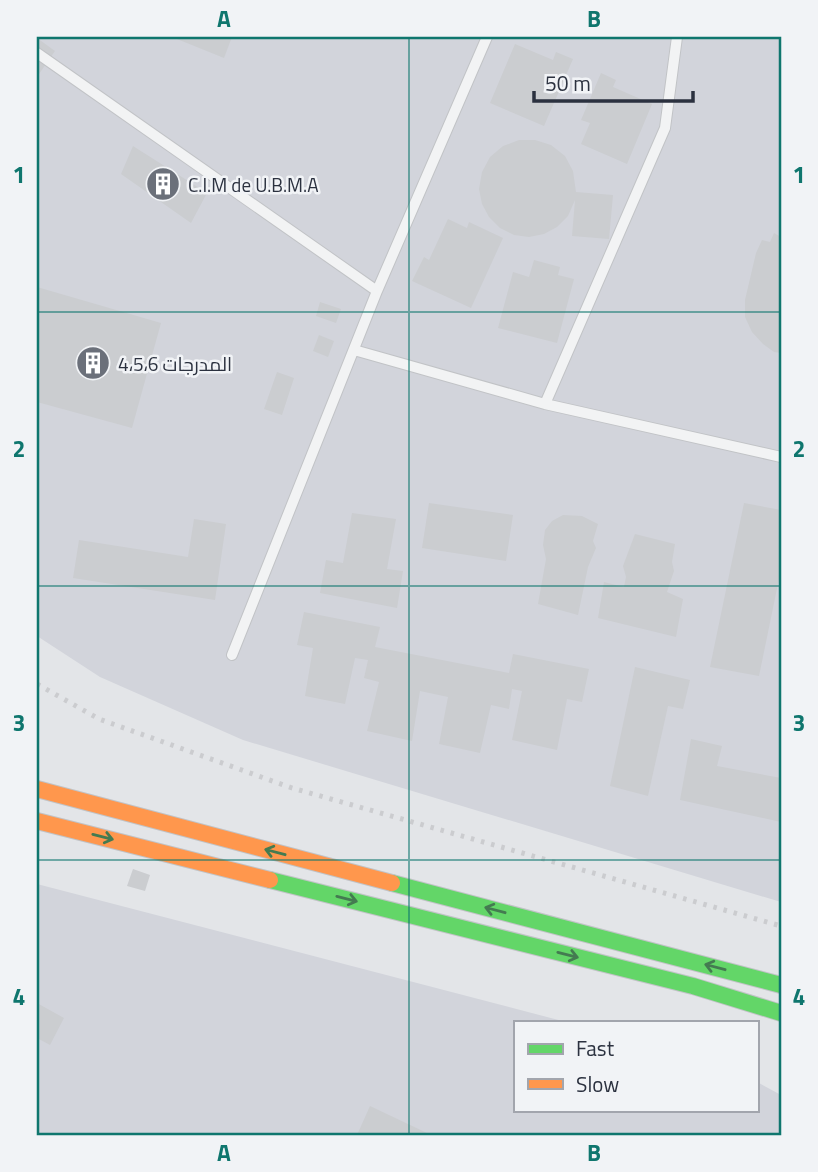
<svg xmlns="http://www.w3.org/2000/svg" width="818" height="1172" viewBox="0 0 818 1172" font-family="'Titillium Web',Cairo,sans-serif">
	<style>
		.built { fill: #d2d4db }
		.building { fill: #cbcdd0 }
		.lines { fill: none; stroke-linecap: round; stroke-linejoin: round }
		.lane-casing { stroke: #c1c3c6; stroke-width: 12 }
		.fast-casing { stroke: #c1c3c6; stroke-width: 18 }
		.slow-casing { stroke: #c1c3c6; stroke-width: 18 }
		.lane { stroke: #f2f3f4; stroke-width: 10 }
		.fast { stroke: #63d668; stroke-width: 16 }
		.slow { stroke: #ff974d; stroke-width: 16 }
		.rail { stroke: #cbcccf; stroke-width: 5; stroke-dasharray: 3.5 7; stroke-linecap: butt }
		.oneway { stroke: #447b51 }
		.grid { fill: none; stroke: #0f766e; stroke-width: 2; stroke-opacity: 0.55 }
		.labels { text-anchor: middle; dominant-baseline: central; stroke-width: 5; stroke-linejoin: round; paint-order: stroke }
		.poi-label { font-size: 19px; fill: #2b313f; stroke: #f1f3f6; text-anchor: start }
		.neatline { fill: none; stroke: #0f766e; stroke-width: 2.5 }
		.grid-label { font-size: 23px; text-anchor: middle; font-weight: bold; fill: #0f766e }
	</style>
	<rect width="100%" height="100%" fill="#e3e5e8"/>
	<path class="built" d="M37,37H781V902L243,740L100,677L37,636Z
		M37,884L570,1023H515V1111H757V1082L781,1095V1135H37Z"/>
	<path class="building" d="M172,37H232L224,58Z
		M37,38L55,51L37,77Z
		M515,44L553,60L556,52L573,59L544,126L490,103Z
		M601,73L616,80L613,87L652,104L627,164L581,144L590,123L581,120Z
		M519,140H535L551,145L565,156L573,171L576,192L613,195L609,239L572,236L575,200L568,216L557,227L544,234L529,237L514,235L500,228L489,217L482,204L479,189L482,172L490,157L503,146Z
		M133,146L207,193L191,223L121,174Z
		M448,219L467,228L469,222L503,238L471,308L412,281L424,257L429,260Z
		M774,233L781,237V353L774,352L763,344L752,332L745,317V300L756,253L762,240L770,242Z
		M534,260L560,267L558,275L574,279L557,343L498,328L513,272L529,277Z
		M37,287L161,323L132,428L37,402Z
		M320,302L341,309L336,323L316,316Z
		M319,335L334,341L328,357L313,351Z
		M277,372L294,378L282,415L264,409Z
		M429,503L513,515L506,561L422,548Z
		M744,503L781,510V569L759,676L710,667Z
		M352,513L396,519L387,569L403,571L397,608L320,593L326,560L343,563Z
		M563,515L582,516L598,524L593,541L596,548L588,567L578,615L538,604L546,559L543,545L545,530L552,521Z
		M194,519L226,524L215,600L73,578L79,540L188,557Z
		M635,534L675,544L672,562L674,571L667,592L683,599L676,637L598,618L604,582L624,587L626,577L623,566Z
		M304,612L380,627L375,647L509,673L513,654L589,669L582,702L567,699L557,750L512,740L522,691L512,689L509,709L491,705L480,753L439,744L448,697L420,691L412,741L367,731L379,682L364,678L368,660L355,658L345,704L305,696L313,648L297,645Z
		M635,667L690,680L683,709L668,706L648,796L610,786Z
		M691,739L722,746L717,766L781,778V822L680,800Z
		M133,869L150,875L145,891L127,886Z
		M37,1003L64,1018L50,1045L37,1038Z
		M370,1106L427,1133L426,1135H357Z"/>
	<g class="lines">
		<g class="lane-casing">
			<path id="lane" d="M37,53L377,291
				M354,350L545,404L781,457
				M545,404L665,128L677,37
				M232,655L377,291L487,37"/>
		</g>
		<g class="fast-casing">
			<path id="fast" d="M270,880L693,986L781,1013
				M392,883L781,985"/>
		</g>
		<g class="slow-casing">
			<path id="slow" d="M37,789L392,883
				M37,821L270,880"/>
		</g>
		<use href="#lane" class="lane"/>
		<use href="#fast" class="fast"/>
		<use href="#slow" class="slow"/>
		<path class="rail" d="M37,684L99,719L292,788L781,926"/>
	</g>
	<defs><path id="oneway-shaft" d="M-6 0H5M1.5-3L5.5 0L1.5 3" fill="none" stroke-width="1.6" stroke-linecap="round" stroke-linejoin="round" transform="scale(1.75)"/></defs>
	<g class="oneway">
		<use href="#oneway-shaft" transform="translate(103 837) rotate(14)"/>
		<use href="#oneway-shaft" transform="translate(275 852) rotate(-165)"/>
		<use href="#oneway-shaft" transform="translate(347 899) rotate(14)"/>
		<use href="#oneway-shaft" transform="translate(495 910) rotate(-165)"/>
		<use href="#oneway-shaft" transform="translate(568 955) rotate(14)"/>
		<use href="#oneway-shaft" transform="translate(715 967) rotate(-165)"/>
	</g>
	<path class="grid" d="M409,37V1135M37,312H781M37,586H781M37,860H781"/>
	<defs>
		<g id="building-disc" transform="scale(1.75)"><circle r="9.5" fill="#6b707a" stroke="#f1f3f6"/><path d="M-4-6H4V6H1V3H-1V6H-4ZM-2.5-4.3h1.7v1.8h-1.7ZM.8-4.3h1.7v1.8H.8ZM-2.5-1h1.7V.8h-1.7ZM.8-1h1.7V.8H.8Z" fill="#fff"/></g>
	</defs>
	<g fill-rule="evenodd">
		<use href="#building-disc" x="163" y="184"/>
		<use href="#building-disc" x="93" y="363"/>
	</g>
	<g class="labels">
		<g class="poi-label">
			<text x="188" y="184">C.I.M de U.B.M.A</text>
			<text x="118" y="363">المدرجات 4،5،6</text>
		</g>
	</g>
	<rect width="818" height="1172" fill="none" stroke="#f1f3f6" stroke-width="77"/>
	<rect x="514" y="1021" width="245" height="91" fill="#f1f3f6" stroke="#a2a5ad" stroke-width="2"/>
	<rect x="528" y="1044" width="35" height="10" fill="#63d668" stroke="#a2a5ad" stroke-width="2"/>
	<text x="576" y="1056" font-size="21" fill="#2b313f">Fast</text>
	<rect x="528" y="1079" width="35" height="10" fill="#ff974d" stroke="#a2a5ad" stroke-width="2"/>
	<text x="576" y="1092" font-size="21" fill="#2b313f">Slow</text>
	<path d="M534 91v10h159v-10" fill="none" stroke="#2b313f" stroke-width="3.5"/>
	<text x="545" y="91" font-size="21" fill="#2b313f" stroke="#f1f3f6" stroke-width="5" paint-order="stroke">50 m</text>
	<rect x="38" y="38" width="742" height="1096" class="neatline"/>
	<g class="grid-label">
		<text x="224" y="27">A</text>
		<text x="594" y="27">B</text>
		<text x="19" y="183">1</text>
		<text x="799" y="183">1</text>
		<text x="19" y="457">2</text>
		<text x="799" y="457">2</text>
		<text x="19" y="731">3</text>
		<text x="799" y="731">3</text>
		<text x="19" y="1005">4</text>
		<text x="799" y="1005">4</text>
		<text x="224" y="1161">A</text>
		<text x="594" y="1161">B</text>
	</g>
</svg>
